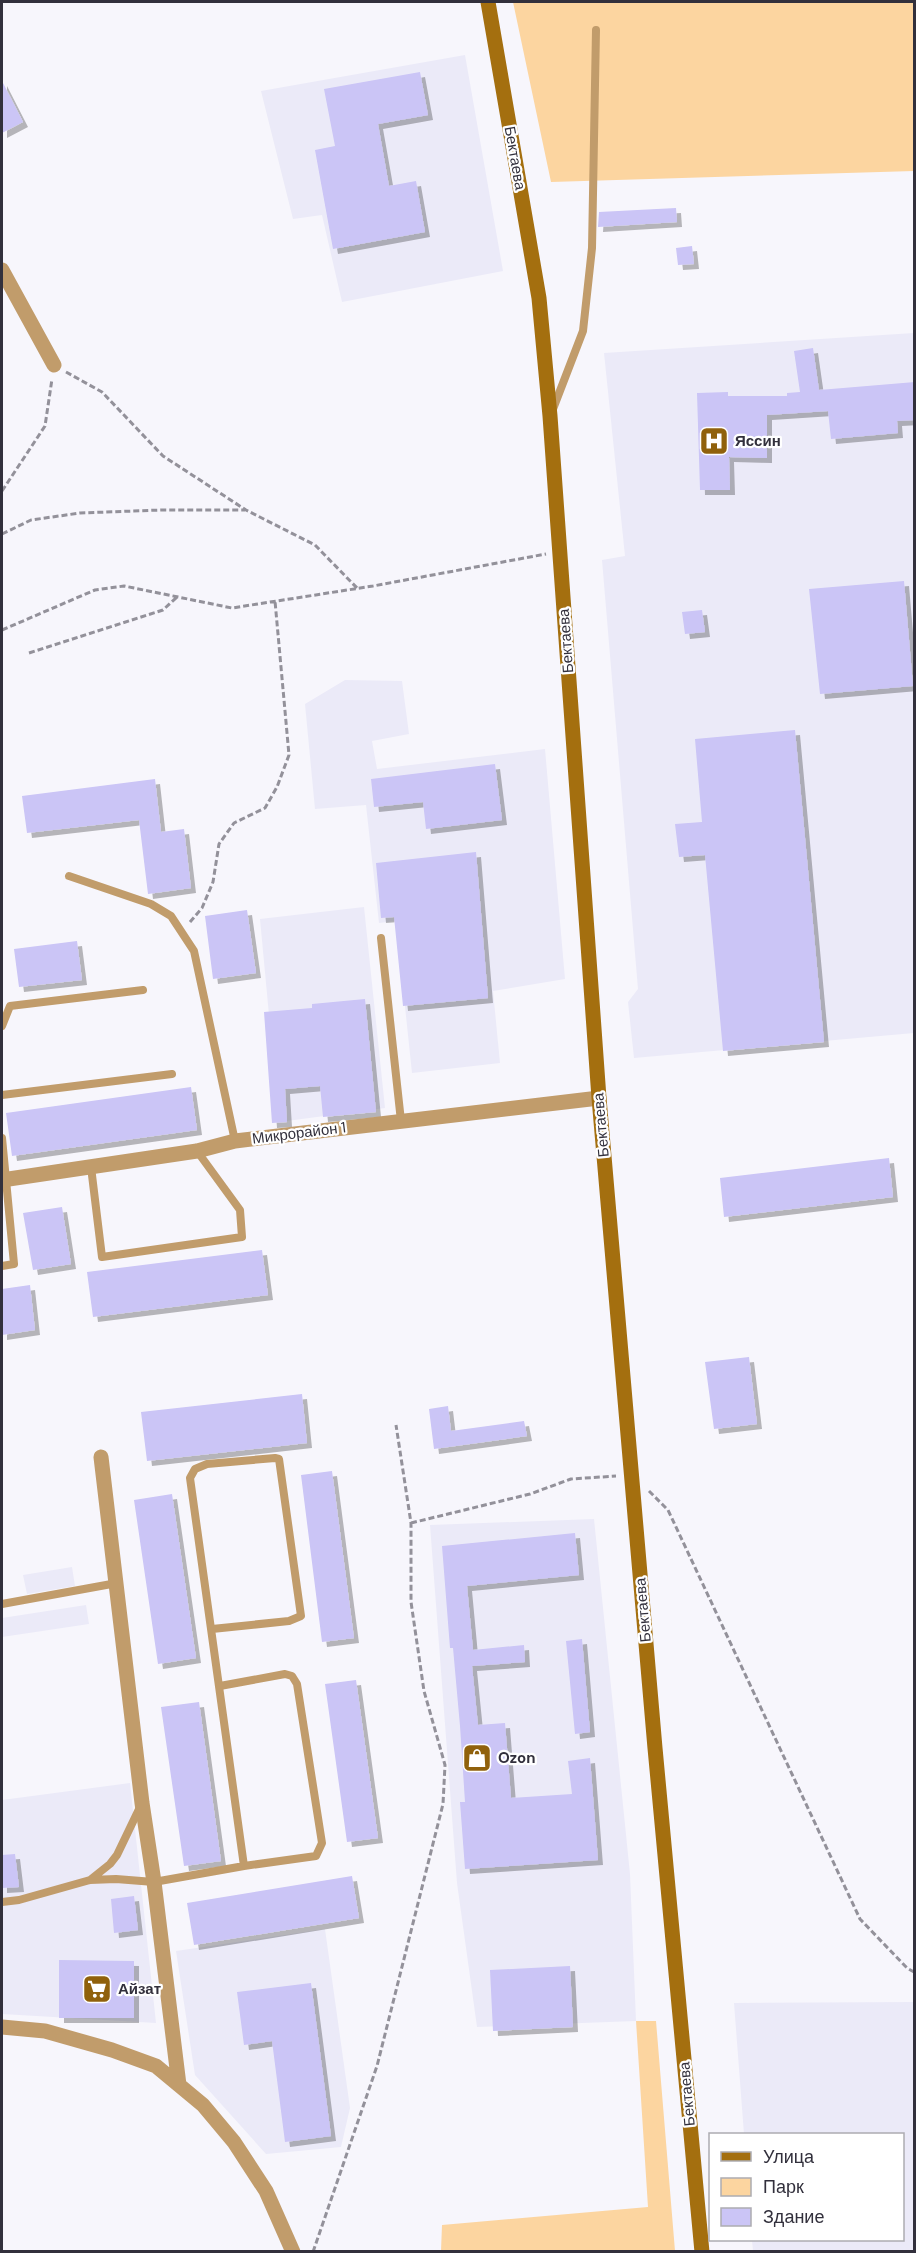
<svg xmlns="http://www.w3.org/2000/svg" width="916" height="2253" viewBox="0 0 916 2253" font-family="'DM Sans',sans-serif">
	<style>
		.built { fill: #ebeaf8 }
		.green { fill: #fcd5a0 }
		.building { fill: #cbc5f6; filter: url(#shadow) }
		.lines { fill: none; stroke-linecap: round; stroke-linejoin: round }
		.path { stroke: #93919a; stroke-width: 3; stroke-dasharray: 6 3; stroke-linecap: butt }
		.lane { stroke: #c19c6b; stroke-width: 8 }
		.street { stroke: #c19c6b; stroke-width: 15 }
		.secondary { stroke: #a46f0f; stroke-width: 15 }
		.labels { text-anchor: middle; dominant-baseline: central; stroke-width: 4.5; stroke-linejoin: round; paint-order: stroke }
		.street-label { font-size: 15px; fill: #32303c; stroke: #fff }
		.poi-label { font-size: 15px; font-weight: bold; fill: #32303c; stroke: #fff; text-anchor: start }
	</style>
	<defs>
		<filter id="shadow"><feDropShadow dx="5" dy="5" stdDeviation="0" flood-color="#0004"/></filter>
	</defs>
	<rect width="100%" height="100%" fill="#f7f6fc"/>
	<path class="built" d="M465,55L503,271L342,302L322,215L293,219L261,91Z
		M914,333V1033L634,1058L628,1002L638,989L602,560L625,556L604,353Z
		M345,680L402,681L409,734L372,741L377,769L545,749L565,979L493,991L500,1063L412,1073L396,921L379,923L366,805L315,809L305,704Z
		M364,907L385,1108L279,1122L260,919Z
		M594,1519L630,1874L636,2021L477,2027L457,1883L430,1525Z
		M72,1567L75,1586L27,1594L23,1575Z
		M86,1605L89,1624L2,1637V1618Z
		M130,1783L156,2023L2,2014V1800Z
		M325,1929L350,2108L341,2147L266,2154L195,2075L176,1951Z
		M914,2002V2251H753L752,2240H902V2134H744L734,2003Z"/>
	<path class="green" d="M513,2H914V171L551,182Z
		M636,2021H656L675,2251H441L442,2225L648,2207Z"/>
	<path class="building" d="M420,72L428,115L378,124L389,186L416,181L425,232L333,249L315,150L335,146L324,89Z
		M2,81L23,122L2,133Z
		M676,208L677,222L598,227L599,212Z
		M692,246L694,264L678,265L676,248Z
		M813,348L819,390L915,382V420L897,421L898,433L831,439L828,411L767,415V458L729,457L730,490H700L697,393L728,392V396H787V393L800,392L794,351Z
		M904,581L913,686L820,694L809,589Z
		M702,610L705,632L685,634L682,612Z
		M795,730L824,1042L723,1051L705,855L679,857L675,824L702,822L695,739Z
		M495,764L502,820L426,829L423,802L374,807L371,779Z
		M155,779L161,832L184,829L191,888L148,894L139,820L27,833L22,796Z
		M476,852L488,998L403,1006L394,917L381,918L376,863Z
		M247,910L256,973L213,979L205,916Z
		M77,941L82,980L19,987L14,949Z
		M365,999L376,1112L323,1117L320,1086L285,1089L287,1122L272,1123L264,1012L312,1008V1004Z
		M191,1087L197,1130L12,1156L6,1113Z
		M889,1158L893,1197L724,1217L720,1178Z
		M62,1207L71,1264L33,1270L23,1213Z
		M262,1250L268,1295L93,1317L87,1272Z
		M30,1285L35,1330L2,1335V1289Z
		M749,1357L757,1424L714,1429L705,1362Z
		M302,1394L307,1443L147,1461L141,1412Z
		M448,1406L451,1431L524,1421L527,1436L434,1449L429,1409Z
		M332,1471L354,1638L322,1642L301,1475Z
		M172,1494L196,1658L158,1664L134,1500Z
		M575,1533L579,1575L467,1586L473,1650L524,1645L525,1662L472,1666L478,1725L505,1723L511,1798L572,1794L568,1761L590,1758L598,1860L465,1869L460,1802H465L460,1726L453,1648H450L442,1546Z
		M582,1639L590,1732L575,1734L566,1641Z
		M356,1680L378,1838L347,1842L325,1684Z
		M199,1702L221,1861L184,1866L161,1707Z
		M15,1854L19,1887L2,1888V1855Z
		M352,1876L359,1918L194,1945L187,1903Z
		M134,1896L138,1930L114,1933L111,1899Z
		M59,1960L134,1961V2018H59Z
		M570,1966L573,2027L493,2031L490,1970Z
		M311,1983L331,2136L285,2142L272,2041L244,2045L237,1992Z"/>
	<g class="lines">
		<path class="path" d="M66,372L102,392L163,456L246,510L315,545L358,589
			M2,491L45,426L52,379
			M2,534L31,520L80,513L161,510H245
			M2,630L95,590L124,586L232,608L373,586L546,554
			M29,653L163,610L177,597
			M190,922L202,908L213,882L219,844L234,823L265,808L277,787L289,755L275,601
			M649,1491L668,1510L860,1919L907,1968L914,1972
			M411,1523L530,1494L571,1479L616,1476
			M313,2252L377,2066L443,1804L445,1765L424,1691L411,1602V1523L396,1425"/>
		<path class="lane" d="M553,409L583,331L592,248L596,30
			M69,876L151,904L171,916L194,951L235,1141
			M381,938L401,1121
			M2,1026L10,1006L143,990
			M2,1095L172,1074
			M2,1138L14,1264L2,1266
			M91,1167L102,1257L242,1237L240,1210L197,1151
			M2,1604L117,1583
			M220,1686L285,1674L292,1676L297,1684L322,1843L316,1856L244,1866
			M90,1880L110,1864L117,1855L141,1805
			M2,1902L19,1900L90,1880L116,1879L154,1882L244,1866L190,1478L195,1469L207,1464L275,1458L279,1459L301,1616L289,1621L212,1629"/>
		<path class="street" d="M2,270L54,365
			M2,1180L197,1151L235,1141L599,1098
			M101,1457L142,1803L154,1882L179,2085
			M2,2027L45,2031L112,2050L156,2066L203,2105L234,2142L266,2191L293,2252"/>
		<path class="secondary" d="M488,2L539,298L550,416L599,1098L655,1748L702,2252"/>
	</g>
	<defs>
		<g id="hospital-square" transform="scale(1.5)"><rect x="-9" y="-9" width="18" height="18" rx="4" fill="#90610c" stroke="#fff"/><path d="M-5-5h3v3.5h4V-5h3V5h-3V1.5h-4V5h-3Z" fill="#fff"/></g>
		<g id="shop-square" transform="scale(1.5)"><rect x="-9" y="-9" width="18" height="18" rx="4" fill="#90610c" stroke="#fff"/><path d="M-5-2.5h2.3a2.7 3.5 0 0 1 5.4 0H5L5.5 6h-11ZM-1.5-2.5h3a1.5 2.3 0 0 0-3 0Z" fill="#fff"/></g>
		<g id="supermarket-square" transform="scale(1.5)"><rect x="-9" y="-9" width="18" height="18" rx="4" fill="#90610c" stroke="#fff"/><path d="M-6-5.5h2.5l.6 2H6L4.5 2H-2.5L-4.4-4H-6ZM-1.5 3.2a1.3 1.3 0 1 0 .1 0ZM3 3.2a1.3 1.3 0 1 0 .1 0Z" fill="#fff"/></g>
	</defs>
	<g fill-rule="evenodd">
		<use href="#hospital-square" x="714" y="441"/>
		<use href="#shop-square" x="477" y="1758"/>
		<use href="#supermarket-square" x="97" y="1989"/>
	</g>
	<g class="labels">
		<g class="street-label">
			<text transform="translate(515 158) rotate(80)">Бектаева</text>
			<text transform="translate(566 641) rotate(-94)">Бектаева</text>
			<text transform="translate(601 1125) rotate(-95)">Бектаева</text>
			<text transform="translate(299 1133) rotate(-7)">Микрорайон 1</text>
			<text transform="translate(643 1610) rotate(-95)">Бектаева</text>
			<text transform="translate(687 2094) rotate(-95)">Бектаева</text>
		</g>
		<g class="poi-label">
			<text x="735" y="441">Яссин</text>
			<text x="498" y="1758">Ozon</text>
			<text x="118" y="1989">Айзат</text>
		</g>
	</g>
	<rect width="916" height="2253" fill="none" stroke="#32303c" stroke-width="6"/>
	<rect x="709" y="2133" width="195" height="108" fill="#ffffff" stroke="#adacb1" stroke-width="1.5"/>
	<rect x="721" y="2152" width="30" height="9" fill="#a46f0f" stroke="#adacb1" stroke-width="1.5"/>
	<text x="763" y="2163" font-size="18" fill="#32303c">Улица</text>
	<rect x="721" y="2178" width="30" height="18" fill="#fcd5a0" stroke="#adacb1" stroke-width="1.5"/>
	<text x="763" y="2193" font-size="18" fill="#32303c">Парк</text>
	<rect x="721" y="2208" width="30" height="18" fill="#cbc5f6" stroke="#adacb1" stroke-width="1.5"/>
	<text x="763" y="2223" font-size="18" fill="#32303c">Здание</text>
</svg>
